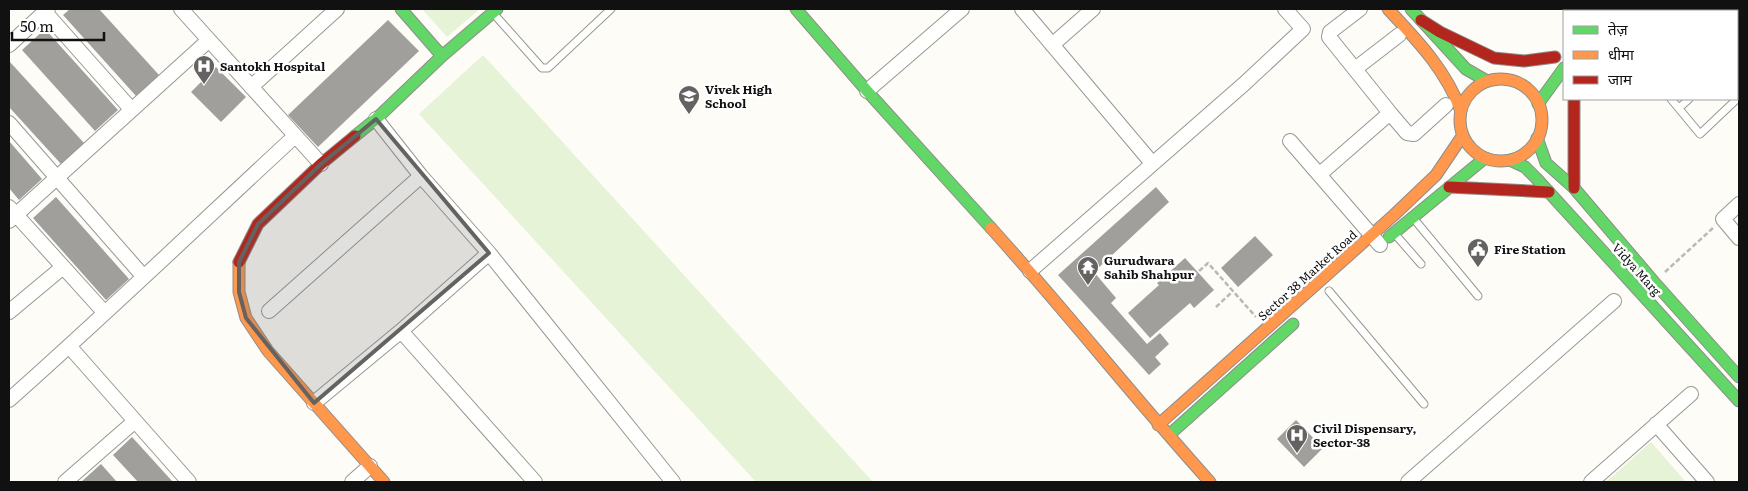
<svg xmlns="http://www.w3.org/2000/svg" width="1748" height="491" viewBox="0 0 1748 491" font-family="Literata,'Noto Sans Devanagari',serif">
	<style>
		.green { fill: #e7f3d7 }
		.building { fill: #a19f9c }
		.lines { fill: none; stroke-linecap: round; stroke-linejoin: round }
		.lane-casing { stroke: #979795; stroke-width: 9 }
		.street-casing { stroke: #979795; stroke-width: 16 }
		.fast-casing { stroke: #8e8d8b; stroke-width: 13 }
		.slow-casing { stroke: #8e8d8b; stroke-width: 13 }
		.jam-casing { stroke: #8e8d8b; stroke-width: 13 }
		.path { stroke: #b9b9b8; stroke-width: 2.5; stroke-dasharray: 5 2.5; stroke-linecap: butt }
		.lane { stroke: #fffffe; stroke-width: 7 }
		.street { stroke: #fffffe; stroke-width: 14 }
		.fast { stroke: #63d668; stroke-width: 11 }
		.slow { stroke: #ff974d; stroke-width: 11 }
		.jam { stroke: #b3261e; stroke-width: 11 }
		.marked { fill: #646362; fill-opacity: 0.2; stroke: #646362; stroke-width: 4; stroke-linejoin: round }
		.labels { text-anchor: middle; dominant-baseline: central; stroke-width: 5; stroke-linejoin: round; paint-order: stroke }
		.poi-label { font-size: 12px; font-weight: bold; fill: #111; stroke: #fff; text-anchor: start }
		.street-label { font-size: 12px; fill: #111; stroke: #fff }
	</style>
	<rect width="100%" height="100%" fill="#fdfcf7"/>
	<path class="green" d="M422,9H480L447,37Z
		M483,55L873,482H756L419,114Z
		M1651,442L1686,482H1606Z"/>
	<path class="building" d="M70,9H99L159,75L136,96L63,15Z
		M388,20L419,51L318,147L288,115Z
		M45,29L118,110L95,131L22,50Z
		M10,62L84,143L61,164L9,107V63Z
		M216,67L246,97L221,122L191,92Z
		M9,141L42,179L19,200L9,188Z
		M1156,187L1169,202L1094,272L1116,298L1111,303L1147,344L1160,333L1169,344L1155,357L1161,364L1149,375L1058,275Z
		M56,197L129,279L106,300L33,218Z
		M1255,236L1273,255L1238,287L1221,268Z
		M1185,258L1214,290L1194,308L1190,303L1150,338L1128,313L1159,285L1157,283Z
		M1296,420L1323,448L1304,467L1277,439Z
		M132,437L162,470L173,482H138L113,455Z
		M101,464L117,482H81Z"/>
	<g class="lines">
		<g class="lane-casing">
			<path id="lane" d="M1712,11L1715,9
				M493,13L542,68H548L611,9
				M1737,33L1739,36
				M1737,54L1739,51
				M1671,99L1700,134L1737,99
				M1679,108L1689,99
				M1414,219L1478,296
				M1394,233L1421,264
				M1329,291L1424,404"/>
		</g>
		<g class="street-casing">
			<path id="street" d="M181,9L321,164
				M1022,9L1152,163
				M45,12L131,109
				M9,45L48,9
				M1052,45L1093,9
				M1355,69L1399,35
				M251,87L337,9
				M867,91L962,9
				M1390,113L1407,133L1414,134L1446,105
				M376,119L421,176L489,253L673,482
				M9,123L143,276
				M1290,141L1380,245
				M1320,174L1390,113L1329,37L1330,32L1360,9
				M1739,204L1723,219L1739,238
				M9,207L104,312
				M9,221L209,40
				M1030,271L1244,84L1303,29L1285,9
				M269,311L421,176
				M9,312L63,267
				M401,331L535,482
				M69,346L189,482
				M9,400C106,314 200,224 295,136
				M314,403L401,331L489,253
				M1656,424L1707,482
				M65,482L135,421
				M352,482L370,466
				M1408,482L1614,301
				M1591,482L1691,394"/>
		</g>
		<g class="fast-casing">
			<path id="fast" d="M401,9L442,56
				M796,9L867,91L991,228
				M1411,9L1466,69L1487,81
				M1622,11L1625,9
				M1538,104L1564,68
				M355,136L376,119L442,56L497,9
				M1537,138L1546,163L1574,188L1654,282L1739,377
				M1510,160L1525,167L1536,178L1739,401
				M1389,237L1485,158
				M1169,435L1293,324"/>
		</g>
		<g class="slow-casing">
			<path id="slow" d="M1388,9C1417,40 1446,70 1461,111
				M1460 120a41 41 0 1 1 82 0a41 41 0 1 1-82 0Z
				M991,228C1066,311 1135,399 1210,482
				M239,262V292L246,318L268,351L384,482
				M1158,425L1394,215L1436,175L1463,135"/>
		</g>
		<g class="jam-casing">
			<path id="jam" d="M1421,20L1440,32L1494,58L1524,61L1555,57
				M1574,99V188
				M1449,187L1549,192
				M239,262L258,224L321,164L355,136"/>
		</g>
		<path class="path" d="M1665,272L1714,227
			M1188,281L1208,263L1256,317
			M1216,307L1233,291"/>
		<use href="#lane" class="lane"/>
		<use href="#street" class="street"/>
		<use href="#fast" class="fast"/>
		<use href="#slow" class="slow"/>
		<use href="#jam" class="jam"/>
	</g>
	<path class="marked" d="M376,119L489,253L314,403L246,318L239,292V262L258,224L321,164Z"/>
	<defs>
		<g id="hospital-pin" transform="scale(1.125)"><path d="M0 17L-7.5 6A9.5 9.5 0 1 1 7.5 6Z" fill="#646362" stroke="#fff"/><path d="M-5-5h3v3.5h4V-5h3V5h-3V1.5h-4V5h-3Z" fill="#fff"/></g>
		<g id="school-pin" transform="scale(1.125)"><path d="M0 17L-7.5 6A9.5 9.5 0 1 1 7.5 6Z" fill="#646362" stroke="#fff"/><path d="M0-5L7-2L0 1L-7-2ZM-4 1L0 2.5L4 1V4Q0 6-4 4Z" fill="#fff"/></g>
		<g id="civic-pin" transform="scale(1.125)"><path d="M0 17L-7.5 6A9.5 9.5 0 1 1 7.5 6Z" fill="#646362" stroke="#fff"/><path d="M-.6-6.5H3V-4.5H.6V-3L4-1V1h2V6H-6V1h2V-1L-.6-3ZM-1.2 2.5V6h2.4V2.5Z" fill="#fff"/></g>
		<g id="temple-pin" transform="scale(1.125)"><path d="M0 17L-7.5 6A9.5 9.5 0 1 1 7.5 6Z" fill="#646362" stroke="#fff"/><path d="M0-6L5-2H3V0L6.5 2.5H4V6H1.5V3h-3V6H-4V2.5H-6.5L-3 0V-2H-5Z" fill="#fff"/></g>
	</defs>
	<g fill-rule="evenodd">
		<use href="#hospital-pin" x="204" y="66"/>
		<use href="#school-pin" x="689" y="96"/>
		<use href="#civic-pin" x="1478" y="249"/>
		<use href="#temple-pin" x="1088" y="267"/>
		<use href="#hospital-pin" x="1297" y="435"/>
	</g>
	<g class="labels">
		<g class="poi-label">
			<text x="220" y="66">Santokh Hospital</text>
			<text x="705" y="89">Vivek High<tspan x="705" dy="14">School</tspan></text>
			<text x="1494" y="249">Fire Station</text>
			<text x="1104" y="260">Gurudwara<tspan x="1104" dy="14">Sahib Shahpur</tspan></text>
			<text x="1313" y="428">Civil Dispensary,<tspan x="1313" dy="14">Sector-38</tspan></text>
		</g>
		<g class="street-label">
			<text transform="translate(1637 269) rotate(48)">Vidya Marg</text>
			<text transform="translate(1307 275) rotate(-42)">Sector 38 Market Road</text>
		</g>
	</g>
	<rect width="1748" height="491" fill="none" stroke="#111111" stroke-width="20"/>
	<rect x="1563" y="10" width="175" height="90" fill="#ffffff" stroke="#a0a0a0"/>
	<rect x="1573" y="26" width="25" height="8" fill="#63d668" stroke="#a0a0a0"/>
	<text x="1608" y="35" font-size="15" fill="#111111">तेज़</text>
	<rect x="1573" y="51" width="25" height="8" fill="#ff974d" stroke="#a0a0a0"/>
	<text x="1608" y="60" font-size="15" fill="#111111">धीमा</text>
	<rect x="1573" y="76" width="25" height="8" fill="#b3261e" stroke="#a0a0a0"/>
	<text x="1608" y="85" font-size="15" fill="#111111">जाम</text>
	<path d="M12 32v8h92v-8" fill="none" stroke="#111111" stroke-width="2.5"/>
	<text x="20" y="32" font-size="15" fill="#111111" stroke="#ffffff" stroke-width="4" paint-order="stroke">50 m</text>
</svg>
